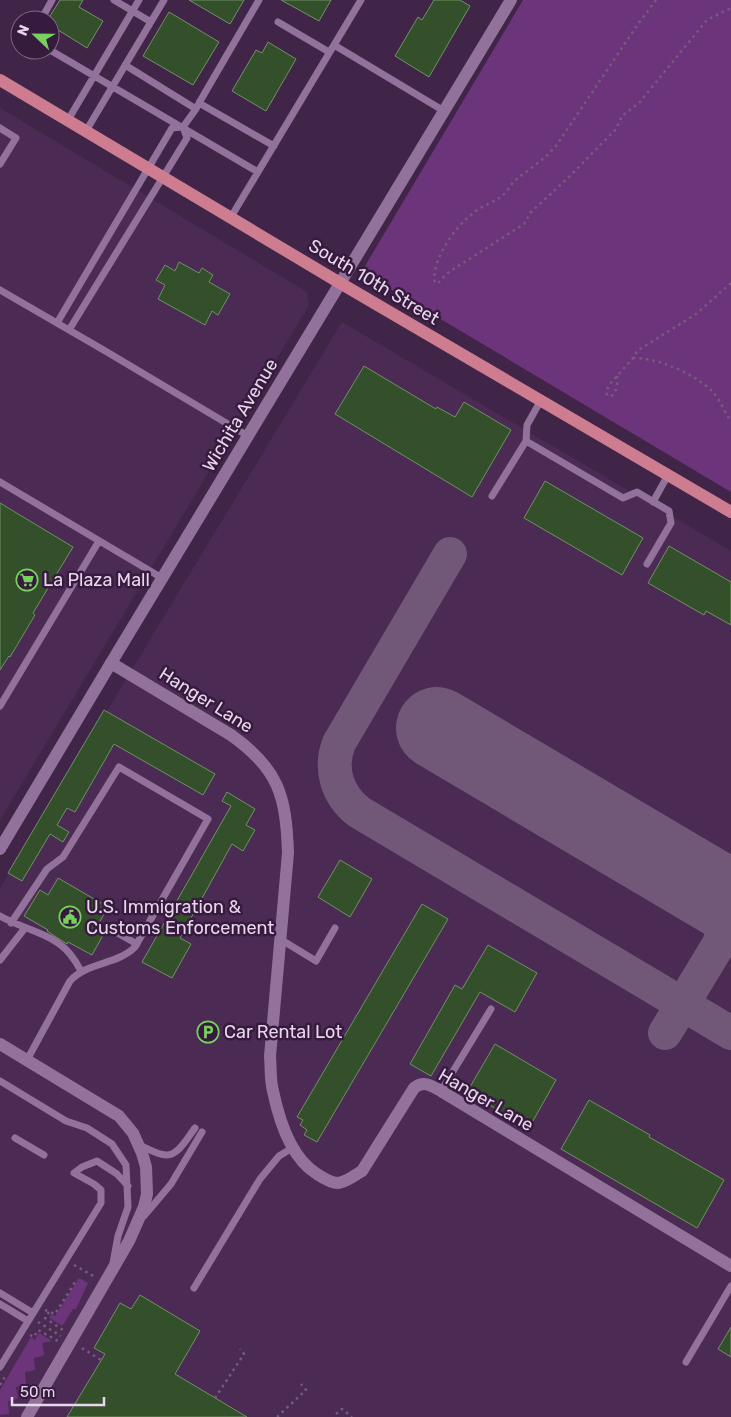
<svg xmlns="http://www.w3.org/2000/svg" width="731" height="1417" viewBox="0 0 731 1417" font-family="Rubik,sans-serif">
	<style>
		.built { fill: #4b2b54 }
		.green { fill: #6c347b }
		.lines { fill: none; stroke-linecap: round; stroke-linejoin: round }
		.taxiway { stroke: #725878; stroke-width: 34 }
		.runway { stroke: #725878; stroke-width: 82 }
		.building { fill: #33502a; stroke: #709067 }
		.path { stroke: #755c7c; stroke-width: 2.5; stroke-dasharray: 2.5 4; stroke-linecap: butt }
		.lane { stroke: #92729b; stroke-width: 7 }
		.street { stroke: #92729b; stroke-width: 12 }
		.secondary { stroke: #92729b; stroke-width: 12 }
		.primary { stroke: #ce7d90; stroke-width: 12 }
		.labels { text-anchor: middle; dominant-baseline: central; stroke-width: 5; stroke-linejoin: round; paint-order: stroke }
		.street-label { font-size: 18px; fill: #e8d6ed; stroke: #361b3e }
		.poi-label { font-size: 18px; fill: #e8d6ed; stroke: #361b3e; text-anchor: start }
	</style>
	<rect width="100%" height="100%" fill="#412548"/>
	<path class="built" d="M0,108L307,292L309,305L0,820Z
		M342,322L731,551V1417H0V888Z"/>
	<path class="green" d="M523,0H731V492L365,274V266Z
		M79,1278L88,1283L76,1309H73L63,1325H61L49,1318L51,1314L55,1316Z
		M39,1333L52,1341L42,1343L44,1354L43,1356L34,1358L35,1370L25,1372L26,1385L16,1387L18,1397L17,1399L8,1401L9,1414L0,1415V1390L31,1337L35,1340Z"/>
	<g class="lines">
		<path class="taxiway" d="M450,554L339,743C329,769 337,795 359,812L731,1033
			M700,884C719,903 729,916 719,944
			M665,1033L719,944L724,937L731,932"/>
		<path class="runway" d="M437,728L731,902"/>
	</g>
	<path class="building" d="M60,0H83L79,7L103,21L87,48L50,25V16Z
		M189,0H244L230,24Z
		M281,0H331L319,21Z
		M434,0H460L470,6L429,77L395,56L418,17L422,20Z
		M169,12L219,42L193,85L143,56Z
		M268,42L296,59L266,111L232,91L256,50L262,53Z
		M179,262L199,273L202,268L213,275L209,282L230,294L218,315L212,311L205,325L158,299L165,285L156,280L165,265L175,271Z
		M364,366L436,409L437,407L455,417L464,402L511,430L472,497L335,414Z
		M545,481L643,538L622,575L524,518Z
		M0,503L73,547L33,613L35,615L10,657L9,656L0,670Z
		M669,546L731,582V625L706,611L704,615L648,583Z
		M104,710L215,774L203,795L114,744L75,812L67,808L57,825L69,832L63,842L50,834L22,881L8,873Z
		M227,792L255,809L246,825L255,830L243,851L232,844L180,938L191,944L172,978L142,962L231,806L222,801Z
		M340,860L372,879L350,917L318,897Z
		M58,878L108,907L99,923L107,928L92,955L68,942L67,944L47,931L48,930L24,916L40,890L48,895Z
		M422,904L448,919L317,1142L304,1135L307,1130L300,1125L303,1120L297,1117Z
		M488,945L537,973L515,1012L480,992L431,1076L410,1064L455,985L462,989Z
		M495,1044L556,1080L529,1128L467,1092Z
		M589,1100L650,1135L649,1137L724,1180L697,1228L561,1149Z
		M140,1295L200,1331L175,1374L247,1417H67L105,1354L94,1348L120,1303L131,1309Z
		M731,1327V1357L718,1349Z"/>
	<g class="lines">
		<path class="path" d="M656,0L638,24L556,146C544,160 528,170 514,181C510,186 507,192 502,196C493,203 481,206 472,214C455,227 430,262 435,283H438L449,272L524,224L531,212L568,178L616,129L622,116L639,103L707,20L731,8
			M633,358C656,357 695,374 712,391C720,400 725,412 731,422
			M617,376C618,383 617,389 613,395L608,396L606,393L609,385L633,358L637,351L696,314L731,283
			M74,1265L95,1277
			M45,1310L55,1314L77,1279
			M49,1312L45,1318L63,1330
			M38,1322L61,1336
			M30,1335L34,1337L38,1330L58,1341
			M82,1348L101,1360
			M0,1385L6,1375
			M215,1398L244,1354L240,1349
			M336,1414L342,1409L352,1417
			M277,1417L306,1390L301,1384"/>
		<path class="lane" d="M114,0L151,22
			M41,20L52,0
			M278,22L329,52
			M334,45L444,111
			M50,50L258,172
			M125,65L196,109
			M199,103L259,0
			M68,120L139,0
			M183,127L196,109L199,103L274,146
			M0,128L16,138L0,164
			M86,131L164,0
			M231,217L361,0
			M0,290L107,352L248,436
			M57,323L172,128L182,127
			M69,330L187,138L183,127
			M526,441L623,498L637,492L669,511L671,523L647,564
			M0,482L162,578
			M492,496L526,441L527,425L541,400
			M653,502L668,475
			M0,706L99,541
			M0,916C22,929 53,933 70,954C74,959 78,965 81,971
			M11,923L47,869L63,857L119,767L208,819L135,947C117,965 87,962 70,981L27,1060
			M112,930L137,944
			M280,939L316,961L335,928
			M0,960L25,928
			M0,1081L66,1121L87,1128L112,1144L126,1165L128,1207L118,1236L113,1263
			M441,1091L491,1009
			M15,1138L44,1155
			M139,1145C147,1148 157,1155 166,1155C178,1156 188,1137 195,1128
			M144,1216L171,1184L202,1132
			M194,1288L260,1179L279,1156L294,1147
			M0,1293L33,1313
			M0,1304L28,1321
			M686,1362L731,1286
			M0,1367L101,1203V1190L94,1184L74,1173L82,1167L97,1161L117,1174L128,1186"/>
		<path class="street" d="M111,663L231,735C279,769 286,796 288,853L270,1056C271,1068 270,1080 273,1091C279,1120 291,1158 317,1174C323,1178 331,1183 338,1183C347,1182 355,1175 362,1171L414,1088C424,1080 432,1086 441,1091L731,1266
			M0,1044L119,1116L133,1133L142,1153L146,1167L147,1194L144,1207L129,1241L27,1417"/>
		<path class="secondary" d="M0,849L111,663L511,0"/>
		<path class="primary" d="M0,80L340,283L731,512"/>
	</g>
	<defs>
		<g id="supermarket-ring" transform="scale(1.125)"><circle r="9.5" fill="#361b3e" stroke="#76d25a" stroke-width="1.5"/><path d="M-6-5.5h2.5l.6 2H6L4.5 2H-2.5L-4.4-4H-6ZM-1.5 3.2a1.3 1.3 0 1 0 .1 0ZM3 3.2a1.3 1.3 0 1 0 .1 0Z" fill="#76d25a"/></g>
		<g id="civic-ring" transform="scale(1.125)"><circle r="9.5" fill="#361b3e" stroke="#76d25a" stroke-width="1.5"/><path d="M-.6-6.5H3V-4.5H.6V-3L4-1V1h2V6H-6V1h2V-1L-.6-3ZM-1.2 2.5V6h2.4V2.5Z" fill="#76d25a"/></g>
		<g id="parking-ring" transform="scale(1.125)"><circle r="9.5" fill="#361b3e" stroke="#76d25a" stroke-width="1.5"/><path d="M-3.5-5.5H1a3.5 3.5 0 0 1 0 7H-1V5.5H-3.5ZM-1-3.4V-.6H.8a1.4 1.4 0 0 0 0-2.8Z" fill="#76d25a"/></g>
	</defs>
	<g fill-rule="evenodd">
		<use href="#supermarket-ring" x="27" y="580"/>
		<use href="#civic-ring" x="70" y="917"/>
		<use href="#parking-ring" x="208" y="1032"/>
	</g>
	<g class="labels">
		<g class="street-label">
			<text transform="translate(374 282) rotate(31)">South 10th Street</text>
			<text transform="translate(240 415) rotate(-59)">Wichita Avenue</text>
			<text transform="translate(206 700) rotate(32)">Hanger Lane</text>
			<text transform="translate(486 1100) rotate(30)">Hanger Lane</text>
		</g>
		<g class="poi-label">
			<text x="43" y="580">La Plaza Mall</text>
			<text x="86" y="907">U.S. Immigration &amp;<tspan x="86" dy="21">Customs Enforcement</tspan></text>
			<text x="224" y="1032">Car Rental Lot</text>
		</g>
	</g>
	<g transform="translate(35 35) rotate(292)"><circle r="24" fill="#361b3e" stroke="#7d6684"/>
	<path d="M0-4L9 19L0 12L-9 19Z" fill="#76d25a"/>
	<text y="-8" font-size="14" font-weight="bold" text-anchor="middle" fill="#e8d6ed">N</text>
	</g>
	<path d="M12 1397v8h92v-8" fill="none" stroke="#e8d6ed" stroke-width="2.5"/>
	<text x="20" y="1397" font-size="15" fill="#e8d6ed" stroke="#361b3e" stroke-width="4" paint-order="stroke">50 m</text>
</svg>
